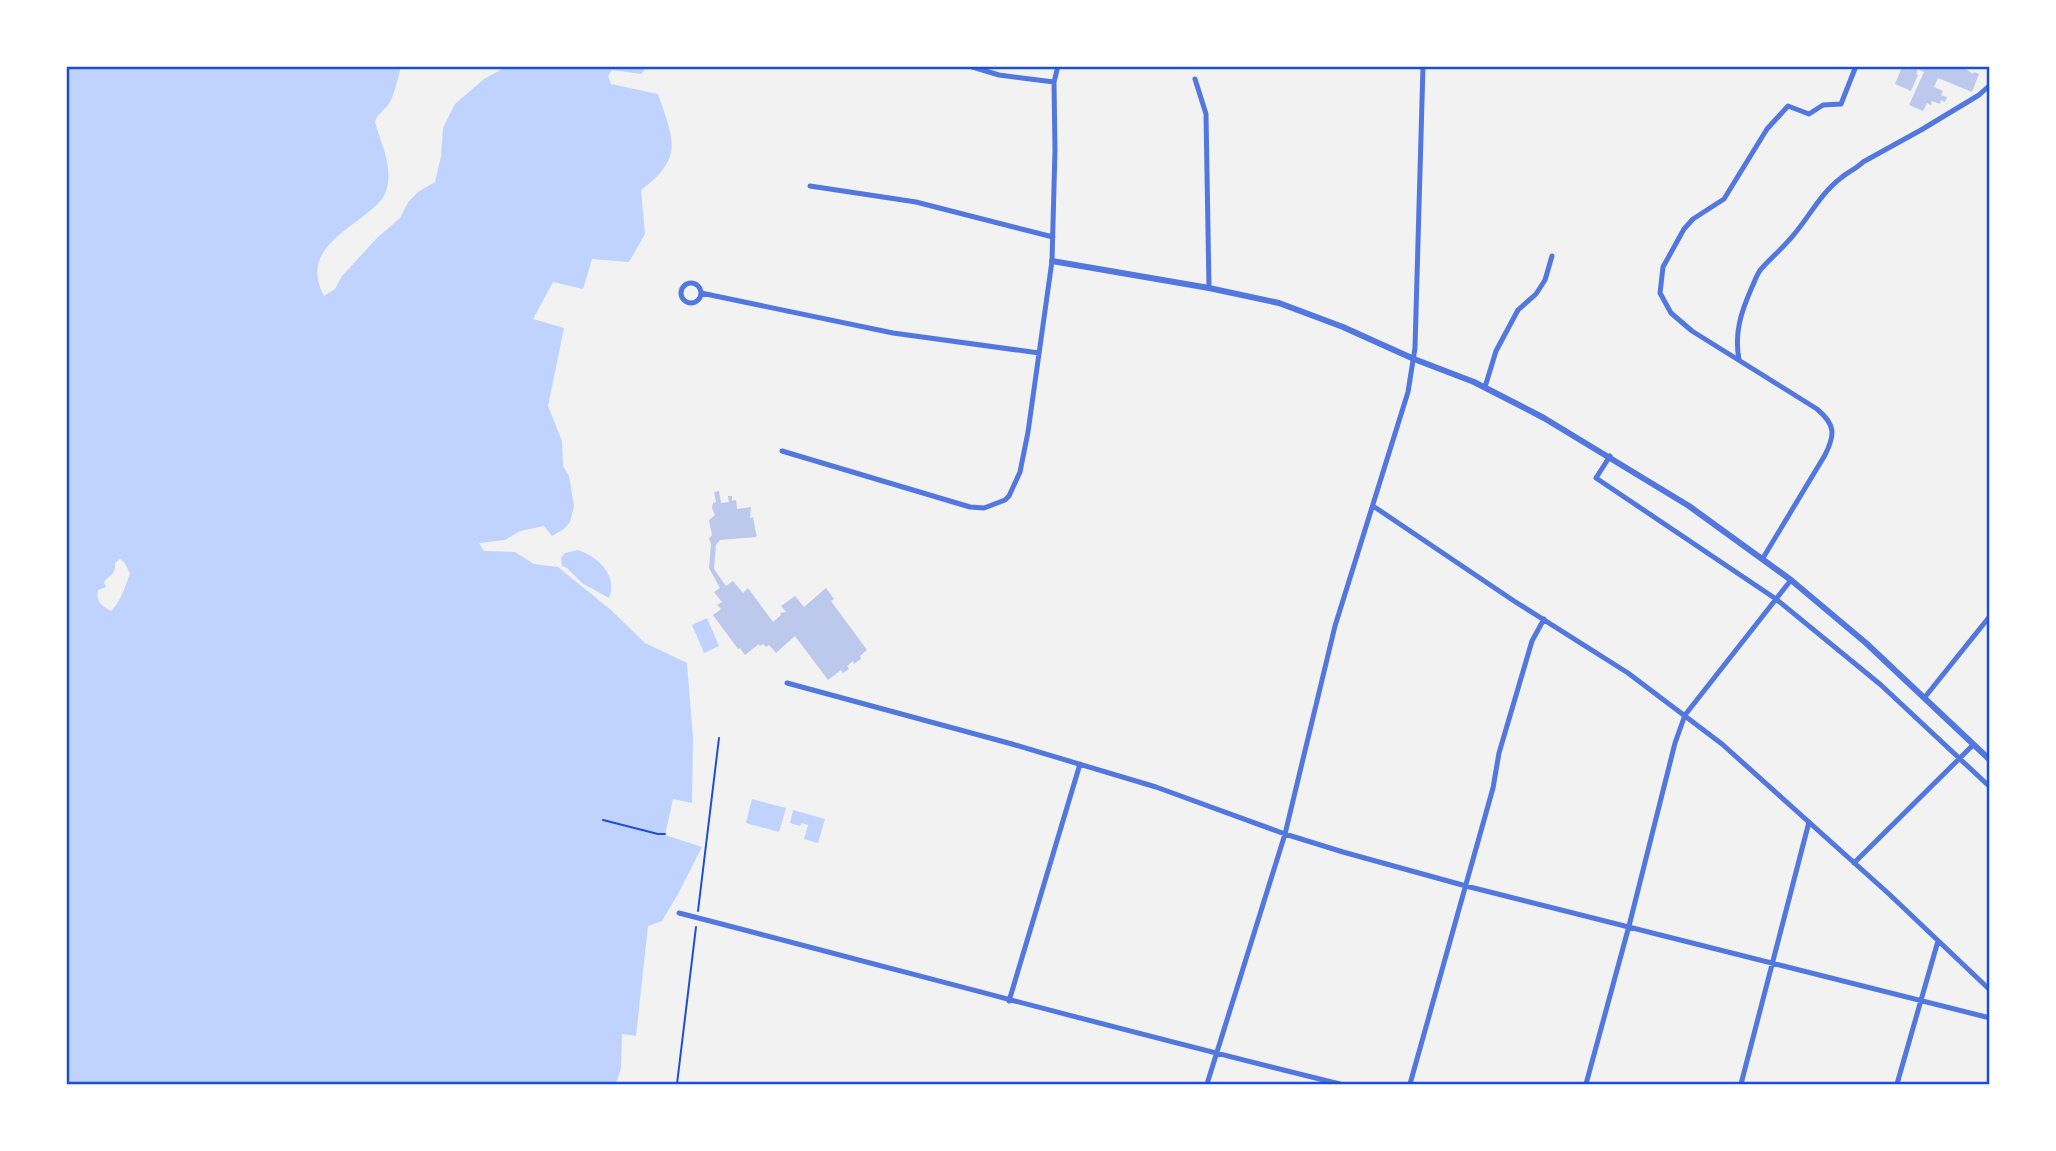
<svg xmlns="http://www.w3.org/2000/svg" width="2056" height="1151" viewBox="0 0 2056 1151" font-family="Karla,sans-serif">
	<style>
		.water { fill: #bfd3fe; fill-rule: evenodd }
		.building { fill: #bdc9ec }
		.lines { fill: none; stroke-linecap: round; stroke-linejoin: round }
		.path { stroke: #1d4ed8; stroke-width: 2 }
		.minor { stroke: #5277de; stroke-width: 5 }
		.tertiary { stroke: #5277de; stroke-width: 6 }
		.neatline { fill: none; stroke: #1d4ed8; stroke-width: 2.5 }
	</style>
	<rect width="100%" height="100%" fill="#f2f2f2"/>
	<path class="water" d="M550,66L562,68L563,66L647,67L641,74L612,70L608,76L611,84L658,94C673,139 685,157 641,190L645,234L629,262L592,259L583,289L553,282L533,319L564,328L548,406L562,441L563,466L569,476L574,506L570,522L564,529L552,536L544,526L520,531L505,540L479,543L484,551L515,552L534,564L558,567L611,610L645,643L687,663L693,738L692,803L673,799L665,835L702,847L678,894L662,921L648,926L636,1036L622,1034L621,1068L616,1084H67L66,67H401C398,77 396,89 391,100C387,109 377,113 375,122C381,144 394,168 386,191C383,201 373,208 365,215C336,237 303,256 324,296L335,289L342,276L377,238L400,218L408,202L418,192L435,182L441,156L443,128L455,104L484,79L506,67ZM120,559L124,562L130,573C126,585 120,603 111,611C101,605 96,603 98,590L106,587L104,582C110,575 116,574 115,563Z
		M578,550C598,557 618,575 609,598L582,583L567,568L562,566L561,558L565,553Z
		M707,618L719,646L704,653L692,625Z
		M752,799L786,808L779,832L746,823Z
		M793,810L825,819L818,843L804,839L808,825L802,823L800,826L790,823Z"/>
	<path class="building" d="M1911,66H1961L1973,74L1974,72L1979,74L1972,92L1938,78L1934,87L1943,91L1941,95L1947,97L1945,102L1941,100L1940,104L1932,101L1931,105L1927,103L1923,111L1909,105L1924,72L1918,69L1916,74L1918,75L1911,91L1895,84L1902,67L1909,70Z
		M719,491L721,503L729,502L728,496H732V501L736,500L737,509L751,507L750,518L753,517L756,534L757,535L756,537L720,540L716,545L714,569L726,586L733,581L743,593L748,588L773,622L781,615L780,613L786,612L781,606L795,596L804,607L826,588L834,599L831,601L867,650L860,656L861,659L854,664L853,661L847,666L849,669L843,673L841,670L828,680L795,636L776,653L769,645L766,647L763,644L760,646L759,644L745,655L740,648L738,649L713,615L721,609L717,605L722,602L714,592L720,588L709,568L711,544L709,539L712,535L709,520L715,515L712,508L713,503L716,502L714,492Z"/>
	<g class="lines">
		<path class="path" d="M603,820L658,834H665
			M698,911L719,738
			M677,1084L696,927"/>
		<path class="minor" d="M969,66L999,75L1054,82
			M1195,79L1206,114L1209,288
			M810,186L916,202L1053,237
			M681 293a10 10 0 1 1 20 0a10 10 0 1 1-20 0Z
			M701,293L893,333L1039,353
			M1739,360C1734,333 1741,312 1752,287C1755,281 1757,273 1762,268C1773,256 1786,245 1796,232C1810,215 1822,192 1841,178C1848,172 1856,169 1863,162L1921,130L1979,95L1990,85
			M1485,387L1496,351L1518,310L1536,294L1545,280L1552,256
			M782,451L970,507L984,508L1005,500L1009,496L1020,472L1028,432L1052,261L1055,150L1054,82L1058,66
			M1610,456L1596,478L1776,599L1881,685L1990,787
			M1373,506L1514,601L1628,673L1722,744L1889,894L1990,990
			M1763,558L1825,455C1835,435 1836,425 1817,409L1692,331L1671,313L1660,293L1663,267L1684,229L1693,219L1724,199L1767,129L1788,106L1809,114L1823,105L1841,104L1856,66
			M787,683L1012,744L1156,787L1285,834L1343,852L1466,886L1990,1018
			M1925,697L1990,616
			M1854,863L1973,745
			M679,913C900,970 1119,1030 1340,1084
			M1009,1001L1080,764
			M1207,1084L1285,834L1335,626L1408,392L1415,348L1423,66
			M1410,1084L1493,788L1499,753L1532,641L1544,619
			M1586,1084L1629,926L1675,743L1685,715L1791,580
			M1741,1084L1809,822
			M1897,1084L1938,941"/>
		<path class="tertiary" d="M1052,261L1209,288L1279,303L1343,327L1414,359L1474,382L1544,418L1689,506L1791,580L1866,643L1990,760"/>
	</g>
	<rect width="2056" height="1151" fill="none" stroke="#ffffff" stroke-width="136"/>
	<rect x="68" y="68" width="1920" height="1015" class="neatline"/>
</svg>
